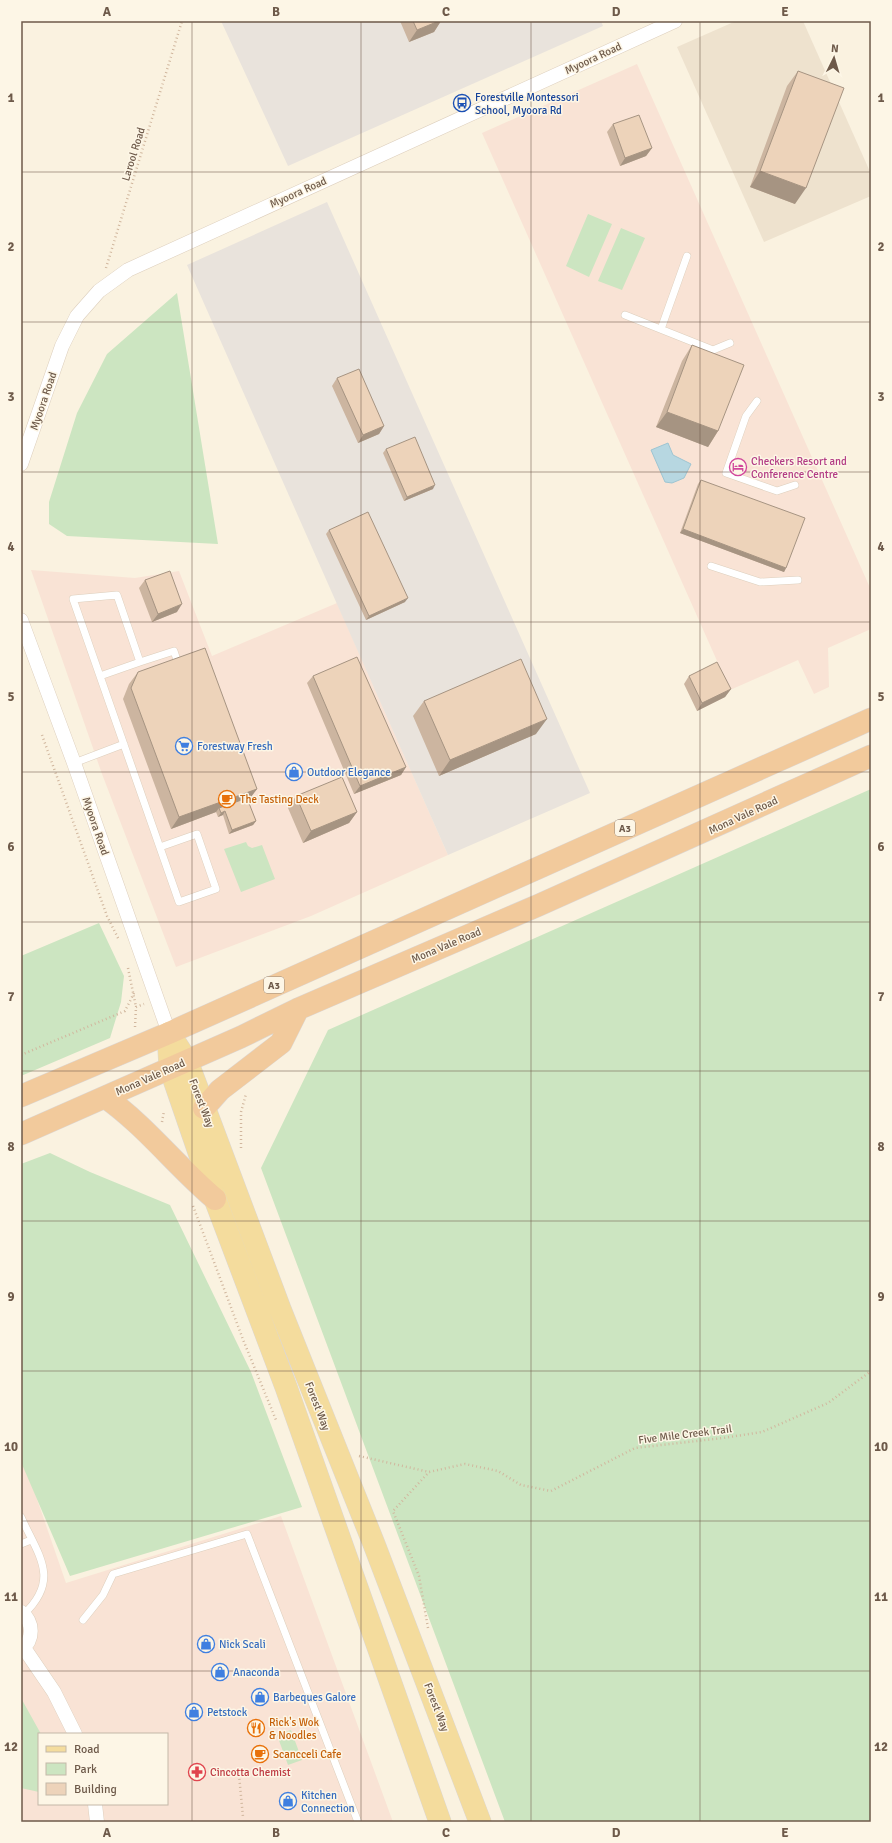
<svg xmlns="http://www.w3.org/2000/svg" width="892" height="1843" font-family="Signika,sans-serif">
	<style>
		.residential { fill: #eee2ce }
		.commercial { fill: #f9e3d5; fill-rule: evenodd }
		.industrial { fill: #e9e3dc }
		.green { fill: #cce5c1 }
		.water { fill: #b7d7e1; stroke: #9ec5d2 }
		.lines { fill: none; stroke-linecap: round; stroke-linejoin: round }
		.service-casing { stroke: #ddcfbd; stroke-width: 8 }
		.minor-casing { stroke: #ddcfbd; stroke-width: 15 }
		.primary-casing { stroke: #dcd7d4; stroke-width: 23 }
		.trunk-casing { stroke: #dcd7d4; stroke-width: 23 }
		.path { stroke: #d1b79e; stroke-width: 2.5; stroke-dasharray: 1 3; stroke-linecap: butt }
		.service { stroke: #fff; stroke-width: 7 }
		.minor { stroke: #fff; stroke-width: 14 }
		.primary { stroke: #f4dc9d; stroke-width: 22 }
		.trunk { stroke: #f2ca9c; stroke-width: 22 }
		.wall { fill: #ccb5a0 }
		.shaded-wall { fill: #a69482 }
		.building { fill: #edd3ba; stroke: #a69482 }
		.grid { fill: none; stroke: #6e5a4a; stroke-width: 1; stroke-opacity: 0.55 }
		.labels { text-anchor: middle; stroke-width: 3; stroke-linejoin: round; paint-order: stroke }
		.shield { fill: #fdf6e6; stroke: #998979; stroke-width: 1 }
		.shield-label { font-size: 10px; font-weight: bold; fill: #6e5a4a }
		.street-label { font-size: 11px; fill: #6e5a4a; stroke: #fdf6e6 }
		.transit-label { font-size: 11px; fill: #164399; stroke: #fdf6e6; text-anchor: start }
		.hotel-label { font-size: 11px; fill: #b23c85; stroke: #fdf6e6; text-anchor: start }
		.shop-label { font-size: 11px; fill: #366cbe; stroke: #fdf6e6; text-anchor: start }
		.food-label { font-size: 11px; fill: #c56008; stroke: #fdf6e6; text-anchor: start }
		.health-label { font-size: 11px; fill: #be3a42; stroke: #fdf6e6; text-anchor: start }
		.neatline { fill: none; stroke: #6e5a4a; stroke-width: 1.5 }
		.grid-label { font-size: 13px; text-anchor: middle; font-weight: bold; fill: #6e5a4a }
	</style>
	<rect width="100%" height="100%" fill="#faf2e0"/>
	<!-- residential -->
	<path class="residential" d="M 736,21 L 803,21 L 871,174 L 871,196 L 764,242 L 677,47 Z"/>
	<!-- commercial -->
	<path class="commercial" d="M 637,64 L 871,590 L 871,629 L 828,648 L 829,687 L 814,694 L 798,660 L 730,690 L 482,133 Z
		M 31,570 L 135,578 L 179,571 L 212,656 L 337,603 L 448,855 L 311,916 L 176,967 L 102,774 Z
		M 21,1453 L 66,1583 L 281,1516 L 393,1822 L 21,1822 ZM 39,1734 L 167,1734 L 167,1804 L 39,1804 Z"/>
	<!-- industrial -->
	<path class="industrial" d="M 221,21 L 601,21 L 603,26 L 288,166 Z
		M 327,202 L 590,793 L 448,855 L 187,265 Z"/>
	<!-- green -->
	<path class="green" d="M 588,214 L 612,224 L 589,277 L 566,266 Z
		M 621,228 L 645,238 L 622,290 L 598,281 Z
		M 177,293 L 218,544 L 67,536 L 49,524 L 49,502 L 77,413 L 107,354 Z
		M 871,789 L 871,1822 L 505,1822 L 261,1168 L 328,1030 Z
		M 246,842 L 248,846 L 252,848 L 262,845 L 275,879 L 241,892 L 224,849 Z
		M 99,923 L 124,976 L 121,1002 L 110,1038 L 21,1076 L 21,956 Z
		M 50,1153 L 90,1172 L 170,1205 L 251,1372 L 302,1507 L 70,1576 L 21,1462 L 21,1164 Z
		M 21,1698 L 41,1734 L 39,1734 L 39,1792 L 21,1788 Z
		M 291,1730 L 302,1760 L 288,1765 L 277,1735 Z"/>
	<!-- water -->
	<path class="water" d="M 668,443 L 673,455 L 691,464 L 684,478 L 672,483 L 665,482 L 651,450 Z"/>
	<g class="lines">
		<!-- service casing -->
		<g class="service-casing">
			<path id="service" d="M 625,315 L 713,350 L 730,343
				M 661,329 L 687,256
				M 757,401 L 746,416 L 726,473 L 777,491 L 795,485
				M 711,566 L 760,582 L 798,580
				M 140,662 L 174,651 L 179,666
				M 100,676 L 140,662 L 117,595 L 73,599 C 108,700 144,801 179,902 L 216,889 L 197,834 L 160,847
				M 74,763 L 124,744
				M 21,1517 C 38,1555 61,1579 24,1614
				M 21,1544 L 31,1540
				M 83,1620 L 103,1595 L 113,1574 L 247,1534 L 358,1822"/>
		</g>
		<!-- minor casing -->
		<g class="minor-casing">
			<path id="minor" d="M 21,464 L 62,346 L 77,316 L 99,291 L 128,270 L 675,21
				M 21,620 L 74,763 L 169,1033
				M 21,1612 C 34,1622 34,1640 21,1650
				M 24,1648 L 54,1692 L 75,1734
				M 95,1804 L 97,1822"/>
		</g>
		<!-- primary casing -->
		<g class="primary-casing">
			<path id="primary" d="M 169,1033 L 187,1061 L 280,1309 L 374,1544 L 480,1822
				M 169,1050 L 170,1068 L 215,1199 L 286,1387 L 440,1822"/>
		</g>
		<!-- trunk casing -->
		<g class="trunk-casing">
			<path id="trunk" d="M 21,1096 L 169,1033 L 871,719
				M 105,1097 C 146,1126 177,1167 215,1199
				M 204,1108 L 220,1090 L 281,1043 L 298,1009
				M 21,1134 L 241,1037 L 298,1009 L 539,905 L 871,756"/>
		</g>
		<!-- path -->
		<path class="path" d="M 106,268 L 182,21
			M 42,735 L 107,916 L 119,940
			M 128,968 L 136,1007
			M 135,1027 L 136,1007 L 144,1004
			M 21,1055 L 125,1011 L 134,993
			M 162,1122 L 164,1111
			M 241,1148 L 241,1112 L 246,1094
			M 193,1206 L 244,1342 L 276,1420
			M 359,1456 L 429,1472 L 465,1464 L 498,1471 L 521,1485 L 551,1491 L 635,1448 L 723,1438 L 762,1432 L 828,1403 L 871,1371
			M 428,1628 L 419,1576 L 393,1511 L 429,1472
			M 239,1775 L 243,1817"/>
		<!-- service -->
		<use href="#service" class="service"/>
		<!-- minor -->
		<use href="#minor" class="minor"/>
		<!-- primary -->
		<use href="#primary" class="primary"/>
		<!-- trunk -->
		<use href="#trunk" class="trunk"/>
	</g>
	<!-- wall -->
	<path class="wall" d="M 400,21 L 441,21 L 434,32 L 409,42 Z
		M 798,71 L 795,204 L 750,187 L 787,86 Z
		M 613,124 L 652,148 L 646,156 L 620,166 L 607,132 Z
		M 692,345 L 718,431 L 708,447 L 656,427 L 682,361 Z
		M 337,378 L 384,426 L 379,434 L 358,443 L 332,386 Z
		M 386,449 L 433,489 L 404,501 L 383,453 Z
		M 701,480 L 786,568 L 784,572 L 680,533 L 698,484 Z
		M 329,530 L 405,602 L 366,620 L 326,534 Z
		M 145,580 L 177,612 L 152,622 L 139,588 Z
		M 138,672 L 257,789 L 248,801 L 256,821 L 253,825 L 229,834 L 223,815 L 218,817 L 216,812 L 171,829 L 123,699 L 129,684 Z
		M 313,676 L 406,767 L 401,775 L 354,794 L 307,683 Z
		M 689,676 L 731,689 L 725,697 L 697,711 L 684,684 Z
		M 424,701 L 536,734 L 439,776 L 413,716 Z
		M 296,796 L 357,812 L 349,823 L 303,843 L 288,808 Z"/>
	<!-- shaded-wall -->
	<path class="shaded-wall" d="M 439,21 L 441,21 L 434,32 L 409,42 L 417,30 Z
		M 652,148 L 646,156 L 620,166 L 625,158 Z
		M 760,171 L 806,188 L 795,204 L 750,187 Z
		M 667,412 L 718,431 L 708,447 L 656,427 Z
		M 384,426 L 379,434 L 358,443 L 363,435 Z
		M 435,485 L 433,489 L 404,501 L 407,497 Z
		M 683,529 L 786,568 L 784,572 L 680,533 Z
		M 408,598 L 405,602 L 366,620 L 369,616 Z
		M 182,604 L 177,612 L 152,622 L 158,614 Z
		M 731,689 L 725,697 L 697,711 L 702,703 Z
		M 547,719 L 536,734 L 439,776 L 450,760 Z
		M 406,767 L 401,775 L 354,794 L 360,786 Z
		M 257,789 L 248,801 L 219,808 L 216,812 L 171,829 L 179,817 Z
		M 225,811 L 223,815 L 218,817 L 221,813 Z
		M 357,812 L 349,823 L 303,843 L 311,831 Z
		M 256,821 L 253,825 L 229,834 L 232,830 Z"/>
	<!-- building -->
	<path class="building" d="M 413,21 L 439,21 L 417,30 Z
		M 798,71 L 844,88 L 806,188 L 760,171 Z
		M 639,115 L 652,148 L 625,158 L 613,124 Z
		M 692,345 L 744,365 L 718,431 L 667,412 Z
		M 359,369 L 384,426 L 363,435 L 337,378 Z
		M 415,437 L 435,485 L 407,497 L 386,449 Z
		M 701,480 L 805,518 L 786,568 L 683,529 Z
		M 368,512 L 408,598 L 369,616 L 329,530 Z
		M 170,571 L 182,604 L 158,614 L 145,580 Z
		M 205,648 L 257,789 L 179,817 L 131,688 L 138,672 Z
		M 357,657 L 406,767 L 360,786 L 313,676 Z
		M 521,659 L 547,719 L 450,760 L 424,701 Z
		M 717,662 L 731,689 L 702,703 L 689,676 Z
		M 342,777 L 357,812 L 311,831 L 296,796 Z
		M 247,798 L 256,821 L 232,830 L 225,811 L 221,813 L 219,808 Z"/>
	<!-- grid -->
	<path class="grid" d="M 192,21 L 192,1822M 361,21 L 361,1822M 531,21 L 531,1822M 700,21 L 700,1822M 21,172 L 871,172M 21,322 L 871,322M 21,472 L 871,472M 21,622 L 871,622M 21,772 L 871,772M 21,922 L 871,922M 21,1071 L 871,1071M 21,1221 L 871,1221M 21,1371 L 871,1371M 21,1521 L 871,1521M 21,1671 L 871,1671"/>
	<!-- icons -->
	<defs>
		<g id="bus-ring" transform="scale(0.9)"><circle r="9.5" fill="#fdf6e6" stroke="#1a4fb4" stroke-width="1.5"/><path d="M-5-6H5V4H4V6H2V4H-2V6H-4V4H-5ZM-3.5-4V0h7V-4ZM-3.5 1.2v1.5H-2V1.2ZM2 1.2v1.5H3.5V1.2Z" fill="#1a4fb4"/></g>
		<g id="hotel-ring" transform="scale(0.9)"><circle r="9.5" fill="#fdf6e6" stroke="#d1479c" stroke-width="1.5"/><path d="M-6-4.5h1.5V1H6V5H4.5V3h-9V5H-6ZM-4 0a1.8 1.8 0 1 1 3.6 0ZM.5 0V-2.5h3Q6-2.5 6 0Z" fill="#d1479c"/></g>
		<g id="supermarket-ring" transform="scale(0.9)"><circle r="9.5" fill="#fdf6e6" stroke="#3f7fe0" stroke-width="1.5"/><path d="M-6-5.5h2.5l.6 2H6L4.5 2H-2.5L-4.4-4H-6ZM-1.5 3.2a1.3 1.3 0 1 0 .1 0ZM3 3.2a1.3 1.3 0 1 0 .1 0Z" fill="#3f7fe0"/></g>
		<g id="shop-ring" transform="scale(0.9)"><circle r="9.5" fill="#fdf6e6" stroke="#3f7fe0" stroke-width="1.5"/><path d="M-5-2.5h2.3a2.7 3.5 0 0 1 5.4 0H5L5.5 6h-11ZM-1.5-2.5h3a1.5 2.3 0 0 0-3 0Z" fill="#3f7fe0"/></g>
		<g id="cafe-ring" transform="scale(0.9)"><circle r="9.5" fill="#fdf6e6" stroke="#e8710a" stroke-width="1.5"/><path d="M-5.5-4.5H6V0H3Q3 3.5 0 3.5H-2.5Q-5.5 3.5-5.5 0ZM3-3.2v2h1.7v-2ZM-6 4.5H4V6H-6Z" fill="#e8710a"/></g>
		<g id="restaurant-ring" transform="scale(0.9)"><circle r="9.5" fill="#fdf6e6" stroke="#e8710a" stroke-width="1.5"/><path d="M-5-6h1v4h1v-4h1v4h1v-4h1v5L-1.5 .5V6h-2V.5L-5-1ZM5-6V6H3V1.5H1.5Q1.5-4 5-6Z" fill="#e8710a"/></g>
		<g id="pharmacy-ring" transform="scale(0.9)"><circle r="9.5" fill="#fdf6e6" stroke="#e0444e" stroke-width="1.5"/><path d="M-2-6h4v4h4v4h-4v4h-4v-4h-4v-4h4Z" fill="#e0444e"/></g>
	</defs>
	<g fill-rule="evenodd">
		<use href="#bus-ring" x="462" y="103"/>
		<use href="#hotel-ring" x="738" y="467"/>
		<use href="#supermarket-ring" x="184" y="746"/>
		<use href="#shop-ring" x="294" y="772"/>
		<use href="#cafe-ring" x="227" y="799"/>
		<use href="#shop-ring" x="206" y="1644"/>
		<use href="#shop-ring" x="220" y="1672"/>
		<use href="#shop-ring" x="260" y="1697"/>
		<use href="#shop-ring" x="194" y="1712"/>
		<use href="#restaurant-ring" x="256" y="1728"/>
		<use href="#cafe-ring" x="260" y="1754"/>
		<use href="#pharmacy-ring" x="197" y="1772"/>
		<use href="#shop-ring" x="288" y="1801"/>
	</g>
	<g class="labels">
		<!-- shield labels -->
		<g class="shield">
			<rect x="615" y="820" width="20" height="16" rx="3"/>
			<rect x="264" y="977" width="20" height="16" rx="3"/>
		</g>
		<g class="shield-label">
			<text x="625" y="832">A3</text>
			<text x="274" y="989">A3</text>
		</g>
		<!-- street labels -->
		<g class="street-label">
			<text transform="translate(593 58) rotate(-25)" y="4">Myoora Road</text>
			<text transform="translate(133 154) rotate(-73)" y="4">Larool Road</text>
			<text transform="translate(298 192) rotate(-24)" y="4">Myoora Road</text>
			<text transform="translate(43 401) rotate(-71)" y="4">Myoora Road</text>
			<text transform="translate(743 815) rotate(-25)" y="4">Mona Vale Road</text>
			<text transform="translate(96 826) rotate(71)" y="4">Myoora Road</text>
			<text transform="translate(446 945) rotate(-23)" y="4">Mona Vale Road</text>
			<text transform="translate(150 1077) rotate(-24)" y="4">Mona Vale Road</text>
			<text transform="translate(202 1103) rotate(69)" y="4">Forest Way</text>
			<text transform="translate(318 1406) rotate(69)" y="4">Forest Way</text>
			<text transform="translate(685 1434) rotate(-7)" y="4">Five Mile Creek Trail</text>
			<text transform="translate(437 1707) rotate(69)" y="4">Forest Way</text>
		</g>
		<!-- transit labels -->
		<g class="transit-label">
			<text x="475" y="101">Forestville Montessori<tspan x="475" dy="13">School, Myoora Rd</tspan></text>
		</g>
		<!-- hotel labels -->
		<g class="hotel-label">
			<text x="751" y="465">Checkers Resort and<tspan x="751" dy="13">Conference Centre</tspan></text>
		</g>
		<!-- shop labels -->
		<g class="shop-label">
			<text x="197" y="750">Forestway Fresh</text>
			<text x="307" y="776">Outdoor Elegance</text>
			<text x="219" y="1648">Nick Scali</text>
			<text x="233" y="1676">Anaconda</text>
			<text x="273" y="1701">Barbeques Galore</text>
			<text x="207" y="1716">Petstock</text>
			<text x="301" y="1799">Kitchen<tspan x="301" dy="13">Connection</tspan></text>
		</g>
		<!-- food labels -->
		<g class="food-label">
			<text x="240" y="803">The Tasting Deck</text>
			<text x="269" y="1726">Rick's Wok<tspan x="269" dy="13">&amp; Noodles</tspan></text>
			<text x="273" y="1758">Scancceli Cafe</text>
		</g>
		<!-- health labels -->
		<g class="health-label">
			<text x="210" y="1776">Cincotta Chemist</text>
		</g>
	</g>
	<!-- border -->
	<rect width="892" height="1843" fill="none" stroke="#fdf6e6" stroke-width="44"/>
	<!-- legend -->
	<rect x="38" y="1733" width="130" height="72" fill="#fdf6e6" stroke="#c4b8a8"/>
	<rect x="46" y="1746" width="20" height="6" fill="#f4dc9d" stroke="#c4b8a8"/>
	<text x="74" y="1753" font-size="12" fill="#6e5a4a">Road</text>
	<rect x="46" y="1763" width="20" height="12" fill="#cce5c1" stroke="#c4b8a8"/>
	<text x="74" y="1773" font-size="12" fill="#6e5a4a">Park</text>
	<rect x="46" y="1783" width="20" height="12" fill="#edd3ba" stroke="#c4b8a8"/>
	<text x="74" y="1793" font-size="12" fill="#6e5a4a">Building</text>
	<!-- north arrow -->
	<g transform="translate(834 58) rotate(5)" stroke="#fdf6e6" stroke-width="3" paint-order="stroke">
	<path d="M0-3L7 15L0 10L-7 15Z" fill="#6e5a4a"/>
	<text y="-6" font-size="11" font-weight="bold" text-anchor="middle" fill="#6e5a4a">N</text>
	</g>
	<rect x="22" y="22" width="848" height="1799" class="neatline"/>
	<g class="grid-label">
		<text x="107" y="16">A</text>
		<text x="276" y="16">B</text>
		<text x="446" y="16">C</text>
		<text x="616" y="16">D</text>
		<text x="785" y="16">E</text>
		<text x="11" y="102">1</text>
		<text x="881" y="102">1</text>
		<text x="11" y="251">2</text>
		<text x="881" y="251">2</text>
		<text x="11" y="401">3</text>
		<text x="881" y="401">3</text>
		<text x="11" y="551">4</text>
		<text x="881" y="551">4</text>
		<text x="11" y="701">5</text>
		<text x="881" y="701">5</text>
		<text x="11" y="851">6</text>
		<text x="881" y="851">6</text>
		<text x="11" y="1001">7</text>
		<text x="881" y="1001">7</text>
		<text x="11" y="1151">8</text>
		<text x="881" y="1151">8</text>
		<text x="11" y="1301">9</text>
		<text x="881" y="1301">9</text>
		<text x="11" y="1451">10</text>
		<text x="881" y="1451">10</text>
		<text x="11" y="1601">11</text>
		<text x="881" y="1601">11</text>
		<text x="11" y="1751">12</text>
		<text x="881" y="1751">12</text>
		<text x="107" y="1837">A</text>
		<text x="276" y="1837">B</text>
		<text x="446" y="1837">C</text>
		<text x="616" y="1837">D</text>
		<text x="785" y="1837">E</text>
	</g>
</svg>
